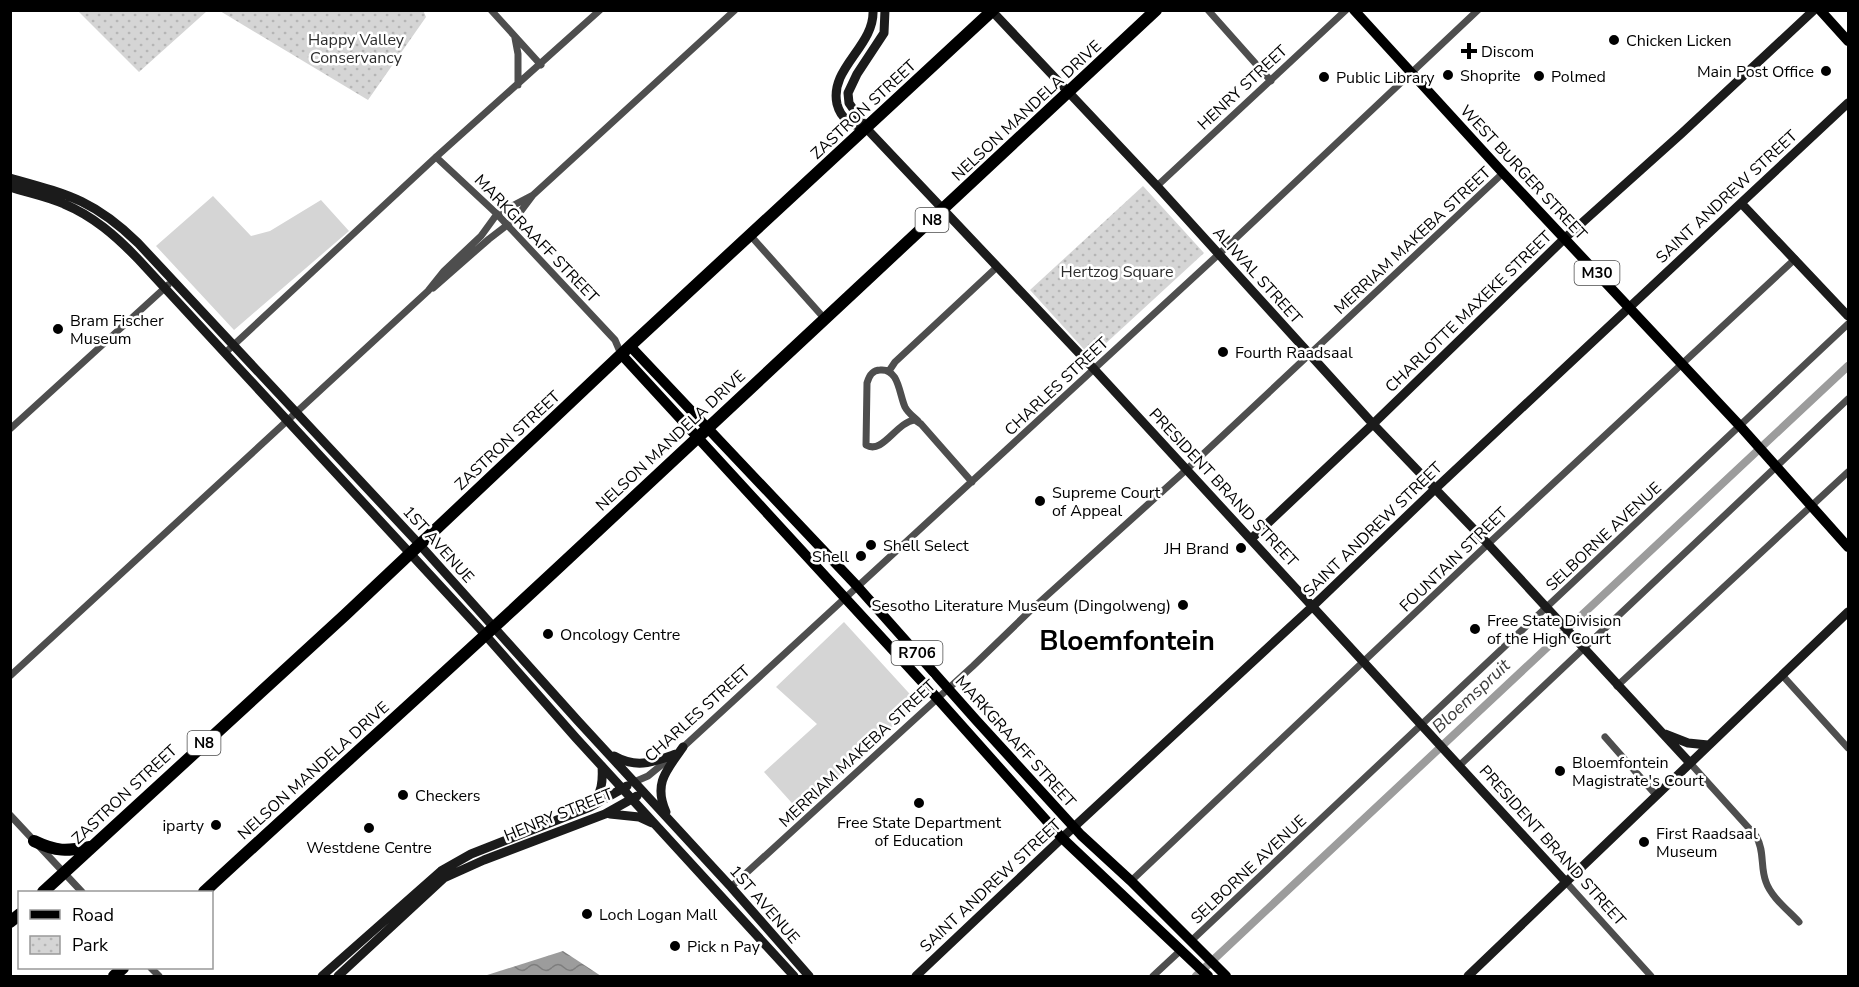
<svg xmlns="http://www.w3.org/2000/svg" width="1859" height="987" font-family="'Nunito Sans',sans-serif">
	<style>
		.grass { fill: #d5d5d5 }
		.park { fill: url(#park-dots) }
		.water { fill: url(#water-waves) }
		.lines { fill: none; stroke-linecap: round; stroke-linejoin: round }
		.canal { stroke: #9c9c9c; stroke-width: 8 }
		.street { stroke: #4e4e4e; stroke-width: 7 }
		.secondary { stroke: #1b1b1b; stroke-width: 9 }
		.primary { stroke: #000; stroke-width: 10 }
		.highway { stroke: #000; stroke-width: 12 }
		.poi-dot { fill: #000; stroke: #fff; stroke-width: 2 }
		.labels { text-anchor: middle; stroke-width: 5; stroke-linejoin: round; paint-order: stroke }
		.shield { fill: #fff; stroke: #4c4c4c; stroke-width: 1.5 }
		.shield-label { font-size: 15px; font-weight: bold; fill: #000 }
		.park-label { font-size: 16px; fill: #2c2c2c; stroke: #fff }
		.poi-label { font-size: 16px; fill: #000; stroke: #fff; text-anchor: start }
		.street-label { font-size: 16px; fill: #000; stroke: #fff }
		.water-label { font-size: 18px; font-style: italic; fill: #3d3d3d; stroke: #fff }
		.town-label { font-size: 28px; font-weight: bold; fill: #000; stroke: #fff }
	</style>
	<defs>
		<pattern id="park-dots" width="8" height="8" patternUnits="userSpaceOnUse" patternTransform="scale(1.5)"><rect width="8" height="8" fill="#d5d5d5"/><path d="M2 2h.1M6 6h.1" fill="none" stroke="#b5b5b5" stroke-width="1.8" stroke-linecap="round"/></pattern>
		<pattern id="water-waves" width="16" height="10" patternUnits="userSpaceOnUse" patternTransform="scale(1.5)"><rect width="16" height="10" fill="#9c9c9c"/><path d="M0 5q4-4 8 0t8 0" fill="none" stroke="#7d7d7d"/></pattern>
	</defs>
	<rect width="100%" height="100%" fill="#fff"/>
	<!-- grass -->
	<path class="grass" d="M 213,196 L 251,236 L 270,231 L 321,200 L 349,231 L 234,330 L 156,246 Z
		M 844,622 L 918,703 L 800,812 L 764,772 L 817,724 L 776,687 Z"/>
	<!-- park -->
	<path class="park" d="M 423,10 L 426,17 L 368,100 L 220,11 Z
		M 78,11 L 207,11 L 139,72 Z
		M 1143,186 L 1204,253 L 1091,357 L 1030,290 Z"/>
	<!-- water -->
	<path class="water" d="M 563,951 L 601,976 L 484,976 Z"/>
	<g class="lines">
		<!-- canal -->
		<path class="canal" d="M 1196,976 L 1848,366"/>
		<!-- street -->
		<path class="street" d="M 491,10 L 541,65
			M 1208,10 L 1271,81
			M 515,38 L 518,54 L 518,85
			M 436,157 L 497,214 L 615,340 L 621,354
			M 1157,186 L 1346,10
			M 750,235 L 824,318
			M 433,288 L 489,239 L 515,219 L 533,195 L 735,10
			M 225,353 L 436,157 L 600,10
			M 889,371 L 895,362 L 997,267
			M 918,421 C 914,417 908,413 905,407 C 899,394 899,368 880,370 C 872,370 869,376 867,383 L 866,445 C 883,455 896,422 915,420 L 921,424 L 972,482
			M 10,429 L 168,285
			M 1782,675 L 1848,748
			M 10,676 L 428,291 L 444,271 L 481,236 L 497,214 L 533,195
			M 1617,686 L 1848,472
			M 1605,737 L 1656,795
			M 681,749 L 1219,254 L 1478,10
			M 1690,763 L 1756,836 C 1765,851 1760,867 1766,882 C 1771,897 1789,911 1799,922
			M 1460,765 L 1848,399
			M 634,782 L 648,776 L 670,758
			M 10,815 L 82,892
			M 1131,881 L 1488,544 L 1795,259
			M 1565,881 L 1651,976
			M 731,887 L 973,666 L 1032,609 L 1186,470 L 1503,173
			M 1191,941 L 1848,324
			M 151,968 L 159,976
			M 1153,976 L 1181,950"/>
		<!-- secondary -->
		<path class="secondary" d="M 885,10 L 884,33 L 857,74 L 848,93 L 849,103 L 867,129 L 1094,369 L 1565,881
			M 991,10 L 1157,186 L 1373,424 L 1488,544 L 1690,763
			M 867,129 C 852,125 841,120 837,104 C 829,68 875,46 873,10
			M 10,178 C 67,194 94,200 138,243 L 420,545 L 578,721 L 731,887 L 809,976
			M 10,187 C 28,193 46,196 64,204 C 93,216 116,236 138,259 L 480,629 L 576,738 L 794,976
			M 1741,203 L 1848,316
			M 1251,539 L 1373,424 L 1565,238 L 1681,134 L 1814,10
			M 1665,734 L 1688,743 L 1708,745
			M 614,756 C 637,769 653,762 676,754
			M 591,805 C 602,793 603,782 602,766
			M 666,812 C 653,783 667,770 683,747
			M 610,814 L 639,817 L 652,823
			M 322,976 L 441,871 L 471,854 L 590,807 L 627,786
			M 338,976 L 444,878 L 484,860 L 605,814 L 637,796
			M 916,976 L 1062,838 L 1313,606 L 1435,489 L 1848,103
			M 1468,976 L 1848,612"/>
		<!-- primary -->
		<path class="primary" d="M 1354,10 L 1503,173 L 1740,426 L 1848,547
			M 1820,10 L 1848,41
			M 630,346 L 857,586 L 976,720 L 1081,835 L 1131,881 L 1226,976
			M 621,354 L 937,698 L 1062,838 L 1208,976"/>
		<!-- highway -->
		<path class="highway" d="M 34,841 C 57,852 66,851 90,847
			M 43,892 L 345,615 L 630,346 L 993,10
			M 204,892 C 322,783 442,676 560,566 C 759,381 957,195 1156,10
			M 10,922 L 20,914
			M 114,976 L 123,968"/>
	</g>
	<!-- markers -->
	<g class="poi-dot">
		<circle cx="1614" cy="40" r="6"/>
		<path d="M1466 42h6v6h6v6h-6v6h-6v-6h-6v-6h6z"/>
		<circle cx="1826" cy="71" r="6"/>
		<circle cx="1448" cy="75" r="6"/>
		<circle cx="1539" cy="76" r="6"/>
		<circle cx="1324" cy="77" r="6"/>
		<circle cx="58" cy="329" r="6"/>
		<circle cx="1223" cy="352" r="6"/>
		<circle cx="1040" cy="501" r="6"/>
		<circle cx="871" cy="545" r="6"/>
		<circle cx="1241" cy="548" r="6"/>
		<circle cx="861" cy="556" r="6"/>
		<circle cx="1183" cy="605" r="6"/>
		<circle cx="1475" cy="629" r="6"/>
		<circle cx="548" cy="634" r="6"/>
		<circle cx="1560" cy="771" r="6"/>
		<circle cx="403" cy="795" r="6"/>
		<circle cx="919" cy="803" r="6"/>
		<circle cx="216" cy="825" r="6"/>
		<circle cx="369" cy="828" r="6"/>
		<circle cx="1644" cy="842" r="6"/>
		<circle cx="587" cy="914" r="6"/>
		<circle cx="675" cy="946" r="6"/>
	</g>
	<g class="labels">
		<!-- shield labels -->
		<g class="shield">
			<rect x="915.5" y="208" width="33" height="24" rx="4.5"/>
			<rect x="1574.5" y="261" width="45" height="24" rx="4.5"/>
			<rect x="891.5" y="641" width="51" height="24" rx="4.5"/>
			<rect x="187.5" y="731" width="33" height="24" rx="4.5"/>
		</g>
		<g class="shield-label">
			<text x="932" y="225">N8</text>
			<text x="1597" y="278">M30</text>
			<text x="917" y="658">R706</text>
			<text x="204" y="748">N8</text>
		</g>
		<!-- park labels -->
		<g class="park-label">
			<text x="356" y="45">Happy Valley<tspan x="356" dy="18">Conservancy</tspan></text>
			<text x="1117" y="277">Hertzog Square</text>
		</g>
		<!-- poi labels -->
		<g class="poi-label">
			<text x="1626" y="46">Chicken Licken</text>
			<text x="1481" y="57">Discom</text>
			<text x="1814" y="77" text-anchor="end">Main Post Office</text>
			<text x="1460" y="81">Shoprite</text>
			<text x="1551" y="82">Polmed</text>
			<text x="1336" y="83">Public Library</text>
			<text x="70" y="326">Bram Fischer<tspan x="70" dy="18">Museum</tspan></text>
			<text x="1235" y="358">Fourth Raadsaal</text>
			<text x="1052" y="498">Supreme Court<tspan x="1052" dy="18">of Appeal</tspan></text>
			<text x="883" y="551">Shell Select</text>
			<text x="1229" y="554" text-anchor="end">JH Brand</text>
			<text x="849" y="562" text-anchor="end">Shell</text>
			<text x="1171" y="611" text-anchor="end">Sesotho Literature Museum (Dingolweng)</text>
			<text x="1487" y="626">Free State Division<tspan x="1487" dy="18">of the High Court</tspan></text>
			<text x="560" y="640">Oncology Centre</text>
			<text x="1572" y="768">Bloemfontein<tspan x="1572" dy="18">Magistrate's Court</tspan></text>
			<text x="415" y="801">Checkers</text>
			<text x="919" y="828" text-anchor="middle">Free State Department<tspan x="919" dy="18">of Education</tspan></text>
			<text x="204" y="831" text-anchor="end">iparty</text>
			<text x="1656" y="839">First Raadsaal<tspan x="1656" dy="18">Museum</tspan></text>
			<text x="369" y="853" text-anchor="middle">Westdene Centre</text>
			<text x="599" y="920">Loch Logan Mall</text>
			<text x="687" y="952">Pick n Pay</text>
		</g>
		<!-- street labels -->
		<g class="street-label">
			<text transform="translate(1242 87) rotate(-43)" y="6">HENRY STREET</text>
			<text transform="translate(863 109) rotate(-43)" y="6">ZASTRON STREET</text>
			<text transform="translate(1026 110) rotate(-43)" y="6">NELSON MANDELA DRIVE</text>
			<text transform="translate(1524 172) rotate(47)" y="6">WEST BURGER STREET</text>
			<text transform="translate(1726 196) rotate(-43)" y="6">SAINT ANDREW STREET</text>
			<text transform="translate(537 238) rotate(46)" y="6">MARKGRAAFF STREET</text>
			<text transform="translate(1412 240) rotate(-43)" y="6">MERRIAM MAKEBA STREET</text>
			<text transform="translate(1258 275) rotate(48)" y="6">ALIWAL STREET</text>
			<text transform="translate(1468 311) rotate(-44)" y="6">CHARLOTTE MAXEKE STREET</text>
			<text transform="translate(1056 386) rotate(-43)" y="6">CHARLES STREET</text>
			<text transform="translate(507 440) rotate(-43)" y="6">ZASTRON STREET</text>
			<text transform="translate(670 440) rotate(-43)" y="6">NELSON MANDELA DRIVE</text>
			<text transform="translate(1224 487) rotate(47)" y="6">PRESIDENT BRAND STREET</text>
			<text transform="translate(1372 529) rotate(-44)" y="6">SAINT ANDREW STREET</text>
			<text transform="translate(1603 536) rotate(-43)" y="6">SELBORNE AVENUE</text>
			<text transform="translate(439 544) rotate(48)" y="6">1ST AVENUE</text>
			<text transform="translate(1453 559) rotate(-44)" y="6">FOUNTAIN STREET</text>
			<text transform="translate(697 713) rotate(-42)" y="6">CHARLES STREET</text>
			<text transform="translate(1016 741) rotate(48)" y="6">MARKGRAAFF STREET</text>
			<text transform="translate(857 753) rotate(-43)" y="6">MERRIAM MAKEBA STREET</text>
			<text transform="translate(313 770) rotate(-42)" y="6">NELSON MANDELA DRIVE</text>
			<text transform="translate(124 794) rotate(-43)" y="6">ZASTRON STREET</text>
			<text transform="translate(558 814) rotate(-22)" y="6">HENRY STREET</text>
			<text transform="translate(1553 845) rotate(48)" y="6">PRESIDENT BRAND STREET</text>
			<text transform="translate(1248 869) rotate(-43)" y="6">SELBORNE AVENUE</text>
			<text transform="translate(990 885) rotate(-43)" y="6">SAINT ANDREW STREET</text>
			<text transform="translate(765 904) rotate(49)" y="6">1ST AVENUE</text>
		</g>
		<!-- water labels -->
		<g class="water-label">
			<text transform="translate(1471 696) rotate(-43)" y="6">Bloemspruit</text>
		</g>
		<!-- town labels -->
		<g class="town-label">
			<text x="1127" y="650">Bloemfontein</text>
		</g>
	</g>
	<!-- border -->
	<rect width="1859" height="987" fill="none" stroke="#000000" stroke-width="24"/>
	<!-- legend -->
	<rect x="18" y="891" width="195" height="78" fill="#ffffff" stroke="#999999" stroke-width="1.5"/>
	<rect x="30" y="910" width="30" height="9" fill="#000000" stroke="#999999" stroke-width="1.5"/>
	<text x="72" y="921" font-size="18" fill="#000000">Road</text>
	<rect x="30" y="936" width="30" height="18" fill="url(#park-dots)" stroke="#999999" stroke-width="1.5"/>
	<text x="72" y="951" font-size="18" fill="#000000">Park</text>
</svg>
